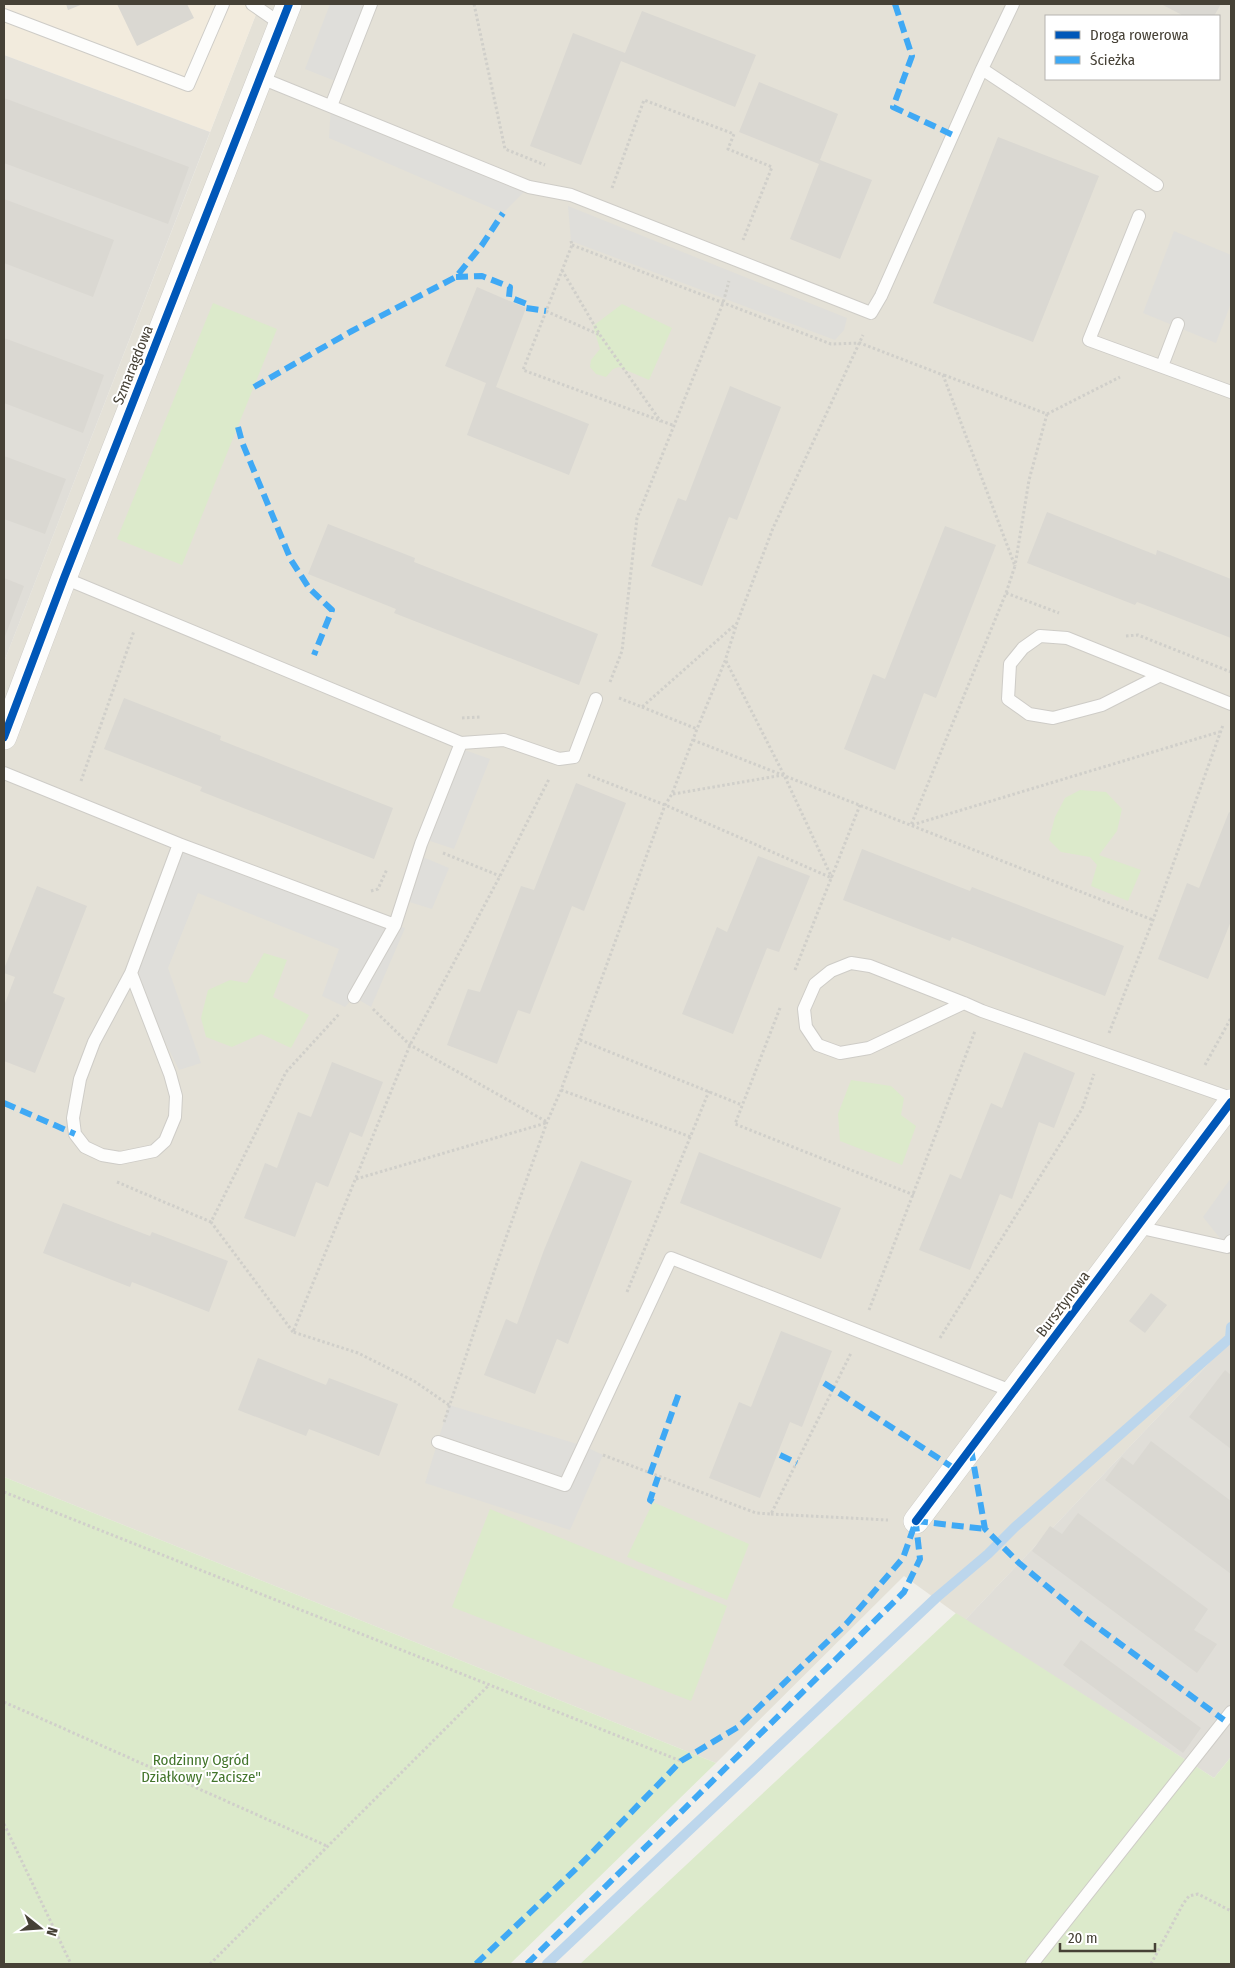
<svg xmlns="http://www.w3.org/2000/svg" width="1235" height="1968" font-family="'Fira Sans Condensed',sans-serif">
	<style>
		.residential { fill: #e4e1d7; fill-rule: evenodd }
		.commercial { fill: #f2ebdd }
		.industrial { fill: #e0ded8 }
		.green { fill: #dceacb }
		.parking { fill: #dfdeda }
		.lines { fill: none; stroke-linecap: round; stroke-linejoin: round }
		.stream { stroke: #bcd6ec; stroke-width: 10 }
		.building { fill: #dad8d2 }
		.lane-casing { stroke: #ceccc7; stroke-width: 14 }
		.street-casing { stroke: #ceccc7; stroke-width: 26 }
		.path { stroke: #d0cfca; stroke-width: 3; stroke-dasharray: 2.5 2.5; stroke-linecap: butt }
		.lane { stroke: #fdfdfc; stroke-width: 12 }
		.street { stroke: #fdfdfc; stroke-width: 25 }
		.quiet { stroke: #3fa9f5; stroke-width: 6; stroke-dasharray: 12 6; stroke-linecap: butt }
		.cycleway-casing { stroke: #fff; stroke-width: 11 }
		.cycleway { stroke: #0057b8; stroke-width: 8 }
		.labels { text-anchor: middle; stroke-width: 4; stroke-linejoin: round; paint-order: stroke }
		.street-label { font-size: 15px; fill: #464136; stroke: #fff }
		.park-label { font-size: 15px; fill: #43752c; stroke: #fff }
	</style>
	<rect width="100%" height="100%" fill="#f0efea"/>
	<!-- residential -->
	<path class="residential" d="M 260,4 L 1231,4 L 1231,1340 L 965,1620 L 904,1576 L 716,1763 L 4,1477 L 4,662 ZM 1046,16 L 1219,16 L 1219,79 L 1046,79 Z"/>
	<!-- commercial -->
	<path class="commercial" d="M 4,4 L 260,4 L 210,132 L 4,55 Z"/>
	<!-- industrial -->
	<path class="industrial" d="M 4,55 L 210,132 L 4,662 Z
		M 1231,1340 L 1231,1757 L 1214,1778 L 965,1620 Z"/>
	<!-- green -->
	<path class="green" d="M 213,303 L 277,329 L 182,565 L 117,539 Z
		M 622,304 L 672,328 L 649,380 L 619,367 L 613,369 L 606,377 L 596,374 L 590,367 L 591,360 L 600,349 L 593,326 Z
		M 1080,790 L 1106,792 L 1122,809 L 1117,831 L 1099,855 L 1141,870 L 1128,901 L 1091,886 L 1097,865 L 1090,857 L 1061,852 L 1049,840 L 1055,817 L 1065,798 Z
		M 264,953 L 287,960 L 273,997 L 309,1015 L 291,1048 L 261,1034 L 232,1047 L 206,1037 L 201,1018 L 208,990 L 230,980 L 247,983 Z
		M 851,1080 L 891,1086 L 904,1098 L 901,1115 L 916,1126 L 902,1165 L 840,1141 L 838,1114 Z
		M 4,1477 L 716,1763 L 510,1964 L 4,1964 Z
		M 653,1502 L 749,1544 L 727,1600 L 627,1557 Z
		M 490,1509 L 727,1606 L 691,1701 L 452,1607 Z
		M 956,1613 L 1214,1778 L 1231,1757 L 1231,1964 L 580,1964 Z"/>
	<!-- parking -->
	<path class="parking" d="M 330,4 L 371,4 L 340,83 L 305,69 Z
		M 331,106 L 529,187 L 503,213 L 329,138 Z
		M 568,206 L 847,318 L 844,330 L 835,340 L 571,241 Z
		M 1174,231 L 1231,255 L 1231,303 L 1216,343 L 1143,313 Z
		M 459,748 L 490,759 L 454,849 L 424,839 Z
		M 179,844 L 405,928 L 371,1007 L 354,997 L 345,1007 L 322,996 L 339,949 L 198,893 L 168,968 L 201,1063 L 179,1070 L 131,973 Z
		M 418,855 L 449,868 L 432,909 L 403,900 Z
		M 1231,1178 L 1231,1248 L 1227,1247 L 1203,1217 Z
		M 449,1405 L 584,1446 L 603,1455 L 570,1530 L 425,1483 Z"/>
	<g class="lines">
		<!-- stream -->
		<path class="stream" d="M 547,1964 L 936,1598 L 988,1554 L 1015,1527 L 1230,1338 L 1231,1327"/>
	</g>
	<!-- building -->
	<path class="building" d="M 66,4 L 83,4 L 68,10 Z
		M 117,4 L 187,4 L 194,18 L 137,46 Z
		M 1161,4 L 1221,4 L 1214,16 L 1184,16 Z
		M 642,11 L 756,55 L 735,107 L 621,61 L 581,165 L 530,146 L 573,33 L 625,53 Z
		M 759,82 L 838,114 L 820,160 L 872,180 L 840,259 L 790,239 L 819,164 L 739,132 Z
		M 4,98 L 189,167 L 168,224 L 4,163 Z
		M 998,137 L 1099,176 L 1033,342 L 933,303 Z
		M 4,199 L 114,240 L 93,297 L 4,263 Z
		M 477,287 L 526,308 L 496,387 L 589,424 L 569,475 L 467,435 L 486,383 L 445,366 Z
		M 4,338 L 104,375 L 83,433 L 4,403 Z
		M 730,386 L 781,407 L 737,520 L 729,517 L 702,586 L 651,566 L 678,498 L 686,501 Z
		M 4,456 L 66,479 L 45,534 L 4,519 Z
		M 1047,512 L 1156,555 L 1157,550 L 1231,579 L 1231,638 L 1137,602 L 1135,605 L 1027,563 Z
		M 328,524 L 415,558 L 414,562 L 598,634 L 579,685 L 394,613 L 396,609 L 308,574 Z
		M 945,526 L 996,545 L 936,698 L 924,693 L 895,770 L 844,749 L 873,674 L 885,679 Z
		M 4,578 L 24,586 L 4,639 Z
		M 124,698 L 221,736 L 220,740 L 393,808 L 374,859 L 200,791 L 202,787 L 104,749 Z
		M 576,783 L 626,803 L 584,911 L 572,906 L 530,1014 L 518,1010 L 497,1064 L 447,1045 L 468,989 L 480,992 L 521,886 L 534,890 Z
		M 1229,812 L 1231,813 L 1231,921 L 1208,979 L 1158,959 L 1187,883 L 1199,888 Z
		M 862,849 L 970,891 L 972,887 L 1124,946 L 1105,996 L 952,937 L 950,941 L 843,900 Z
		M 758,856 L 810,876 L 779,952 L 767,948 L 733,1034 L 682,1014 L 717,927 L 727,932 Z
		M 37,886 L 87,906 L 53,993 L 65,998 L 35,1073 L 4,1061 L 4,1006 L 15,977 L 4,973 L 4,969 Z
		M 1024,1052 L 1075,1073 L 1054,1128 L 1039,1122 L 1012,1199 L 1000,1194 L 970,1270 L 919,1250 L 950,1174 L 961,1179 L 991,1103 L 1002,1108 Z
		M 332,1062 L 383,1082 L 362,1137 L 350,1132 L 328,1187 L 316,1182 L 295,1237 L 244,1218 L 265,1163 L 277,1168 L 298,1112 L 311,1117 Z
		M 699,1152 L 841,1208 L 821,1259 L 680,1203 Z
		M 581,1161 L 632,1181 L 568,1344 L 557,1339 L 535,1394 L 484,1375 L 506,1319 L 517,1324 L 544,1250 Z
		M 63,1203 L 150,1236 L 152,1232 L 228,1261 L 209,1312 L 132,1282 L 130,1287 L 43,1253 Z
		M 1151,1293 L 1167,1305 L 1145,1333 L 1129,1321 Z
		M 781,1331 L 832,1351 L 802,1427 L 790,1422 L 760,1498 L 709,1478 L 739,1402 L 751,1407 Z
		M 258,1358 L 326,1385 L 329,1378 L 398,1404 L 379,1456 L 309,1429 L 306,1436 L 238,1410 Z
		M 1225,1370 L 1231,1375 L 1231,1449 L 1189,1417 Z
		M 1151,1441 L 1231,1501 L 1231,1574 L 1105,1480 L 1122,1457 L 1133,1465 Z
		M 1078,1513 L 1208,1609 L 1194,1630 L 1217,1644 L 1197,1673 L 1032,1551 L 1050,1526 L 1062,1534 Z
		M 1081,1640 L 1201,1728 L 1183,1753 L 1063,1665 Z"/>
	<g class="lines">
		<!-- lane casing -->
		<g class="lane-casing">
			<path id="lane" d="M 252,4 L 281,24
				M 4,15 L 188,85 L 223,4
				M 982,69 L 1157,185
				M 261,78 L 529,187 L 571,195 L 871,313 L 881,296 L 982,69 L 1013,4
				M 331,106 L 371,4
				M 1139,216 L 1089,340 L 1231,392
				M 1162,366 L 1178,324
				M 64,578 L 461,743 L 421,844 L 395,925 L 179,844
				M 1159,676 L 1102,705 L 1053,718 L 1029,714 L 1008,699 L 1010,664 L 1023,648 L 1040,636 L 1067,638 L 1231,704
				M 461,743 L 504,740 L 559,759 L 574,757 L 596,699
				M 4,773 L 179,844 L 131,973 L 94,1042 L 80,1079 L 73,1118 L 75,1134 L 85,1147 L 102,1155 L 120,1158 L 154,1151 L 165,1141 L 175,1117 L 176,1096 L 170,1074 L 131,973
				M 354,997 L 395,925
				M 964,1003 L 869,1048 L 840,1053 L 818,1045 L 806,1027 L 804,1009 L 815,984 L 831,971 L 851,963 L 870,966 L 964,1003 L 982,1011 L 1231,1098
				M 1137,1227 L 1227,1247 L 1231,1241
				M 438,1442 L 565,1485 L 671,1258 L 1014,1392
				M 1032,1964 L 1231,1712"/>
		</g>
		<!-- street casing -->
		<g class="street-casing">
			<path id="street" d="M 4,737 L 64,578 L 289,4
				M 916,1521 L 1231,1102"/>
		</g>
		<!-- path -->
		<path class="path" d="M 474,4 L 505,149 L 545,165
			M 612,188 L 644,100 L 734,134 L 728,149 L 772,167 L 743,240
			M 571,241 L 572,245 L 523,370 L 675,426
			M 572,245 L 831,344 L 860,343 L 943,375 L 1015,566 L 1006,593 L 911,825
			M 562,270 L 600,335 L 661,422
			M 546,311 L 600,335
			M 944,375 L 1047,414 L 1029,480 L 1015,566
			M 1047,414 L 1120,377
			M 1006,593 L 1059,613
			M 1126,636 L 1138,635 L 1231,672
			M 726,661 L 784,775 L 832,878
			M 610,682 L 622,651 L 637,518 L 723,303 L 729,281
			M 619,698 L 642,707 L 737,623
			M 642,707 L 697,729
			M 462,718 L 481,717
			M 693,740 L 1153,920
			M 588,775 L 665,805 L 832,878
			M 81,781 L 134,631
			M 673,794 L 783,775
			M 912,825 L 1219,732
			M 443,853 L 500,876
			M 371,891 L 378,889 L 387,869
			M 795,970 L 860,805
			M 780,1008 L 735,1124 L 914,1195
			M 373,1009 L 410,1045 L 547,1122
			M 1109,1033 L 1153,920 L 1223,725
			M 580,1040 L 742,1105
			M 1205,1065 L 1231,1018
			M 561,1090 L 691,1137
			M 356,1179 L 546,1123
			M 117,1182 L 211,1222
			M 627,1292 L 709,1091
			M 869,1310 L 975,1031
			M 293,1332 L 211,1222 L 286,1072 L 340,1013
			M 940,1338 L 1082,1109 L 1094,1074
			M 449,1405 L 414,1381 L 358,1353 L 293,1332 L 410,1045 L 500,876 L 549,779
			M 444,1422 L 497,1263 L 547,1122 L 561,1090 L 665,805 L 672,794 L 697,729 L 725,661 L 737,623 L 773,528 L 863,335
			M 603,1455 L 756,1513 L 771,1514 L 851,1353
			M 4,1492 L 681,1761
			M 771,1514 L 888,1520
			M 4,1702 L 327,1846
			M 4,1824 L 71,1964
			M 210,1964 L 488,1686
			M 1151,1964 L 1183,1904 L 1189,1896 L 1198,1894 L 1231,1911"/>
		<!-- lane -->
		<use href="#lane" class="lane"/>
		<!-- street -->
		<use href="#street" class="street"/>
		<!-- quiet -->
		<path class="quiet" d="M 895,4 L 912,56 L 893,107 L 953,135
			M 456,277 L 482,276 L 510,287 L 509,297 L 527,304 L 526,308 L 546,311
			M 254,387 L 350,332 L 456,277 L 482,245 L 503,213
			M 238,427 L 242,442 L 291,560 L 309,588 L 332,610 L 314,655
			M 4,1103 L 75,1134
			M 824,1383 L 955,1469
			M 971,1449 L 985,1529 L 1019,1563 L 1085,1618 L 1224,1720
			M 780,1455 L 797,1463
			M 650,1474 L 679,1393
			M 653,1502 L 650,1500 L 658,1477
			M 916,1521 L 985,1529
			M 476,1964 L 580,1865 L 681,1761 L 738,1727 L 847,1623 L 903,1558 L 916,1521
			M 527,1964 L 904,1592 L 920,1559 L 916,1524"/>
		<!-- cycleway casing -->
		<g class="cycleway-casing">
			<path id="cycleway" d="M 4,737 L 64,578 L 289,4
				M 916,1521 L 1231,1102"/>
		</g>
		<!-- cycleway -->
		<use href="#cycleway" class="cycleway"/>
	</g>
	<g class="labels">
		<!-- street labels -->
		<g class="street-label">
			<text transform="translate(133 365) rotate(-68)" y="5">Szmaragdowa</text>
			<text transform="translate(1063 1304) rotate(-53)" y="5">Bursztynowa</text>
		</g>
		<!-- park labels -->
		<g class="park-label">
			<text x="201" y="1765">Rodzinny Ogród<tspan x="201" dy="17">Działkowy "Zacisze"</tspan></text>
		</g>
	</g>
	<!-- border -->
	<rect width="1235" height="1968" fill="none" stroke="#464136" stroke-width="10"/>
	<!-- legend -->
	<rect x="1045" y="15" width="175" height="65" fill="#ffffff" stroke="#b5b3af"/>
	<rect x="1055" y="31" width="25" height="8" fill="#0057b8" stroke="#b5b3af"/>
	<text x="1090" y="40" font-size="15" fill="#464136">Droga rowerowa</text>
	<rect x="1055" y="56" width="25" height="8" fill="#3fa9f5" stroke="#b5b3af"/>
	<text x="1090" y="65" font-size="15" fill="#464136">Ścieżka</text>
	<!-- north arrow -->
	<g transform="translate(40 1928) rotate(107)" stroke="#ffffff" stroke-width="4" paint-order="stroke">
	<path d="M0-4L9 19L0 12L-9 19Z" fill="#464136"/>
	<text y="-8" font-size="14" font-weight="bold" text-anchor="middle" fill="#464136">N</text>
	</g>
	<!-- scale -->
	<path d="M1060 1943v8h95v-8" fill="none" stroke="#464136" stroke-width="2.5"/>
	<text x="1068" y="1943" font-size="15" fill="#464136" stroke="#ffffff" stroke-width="4" paint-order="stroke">20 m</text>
</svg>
